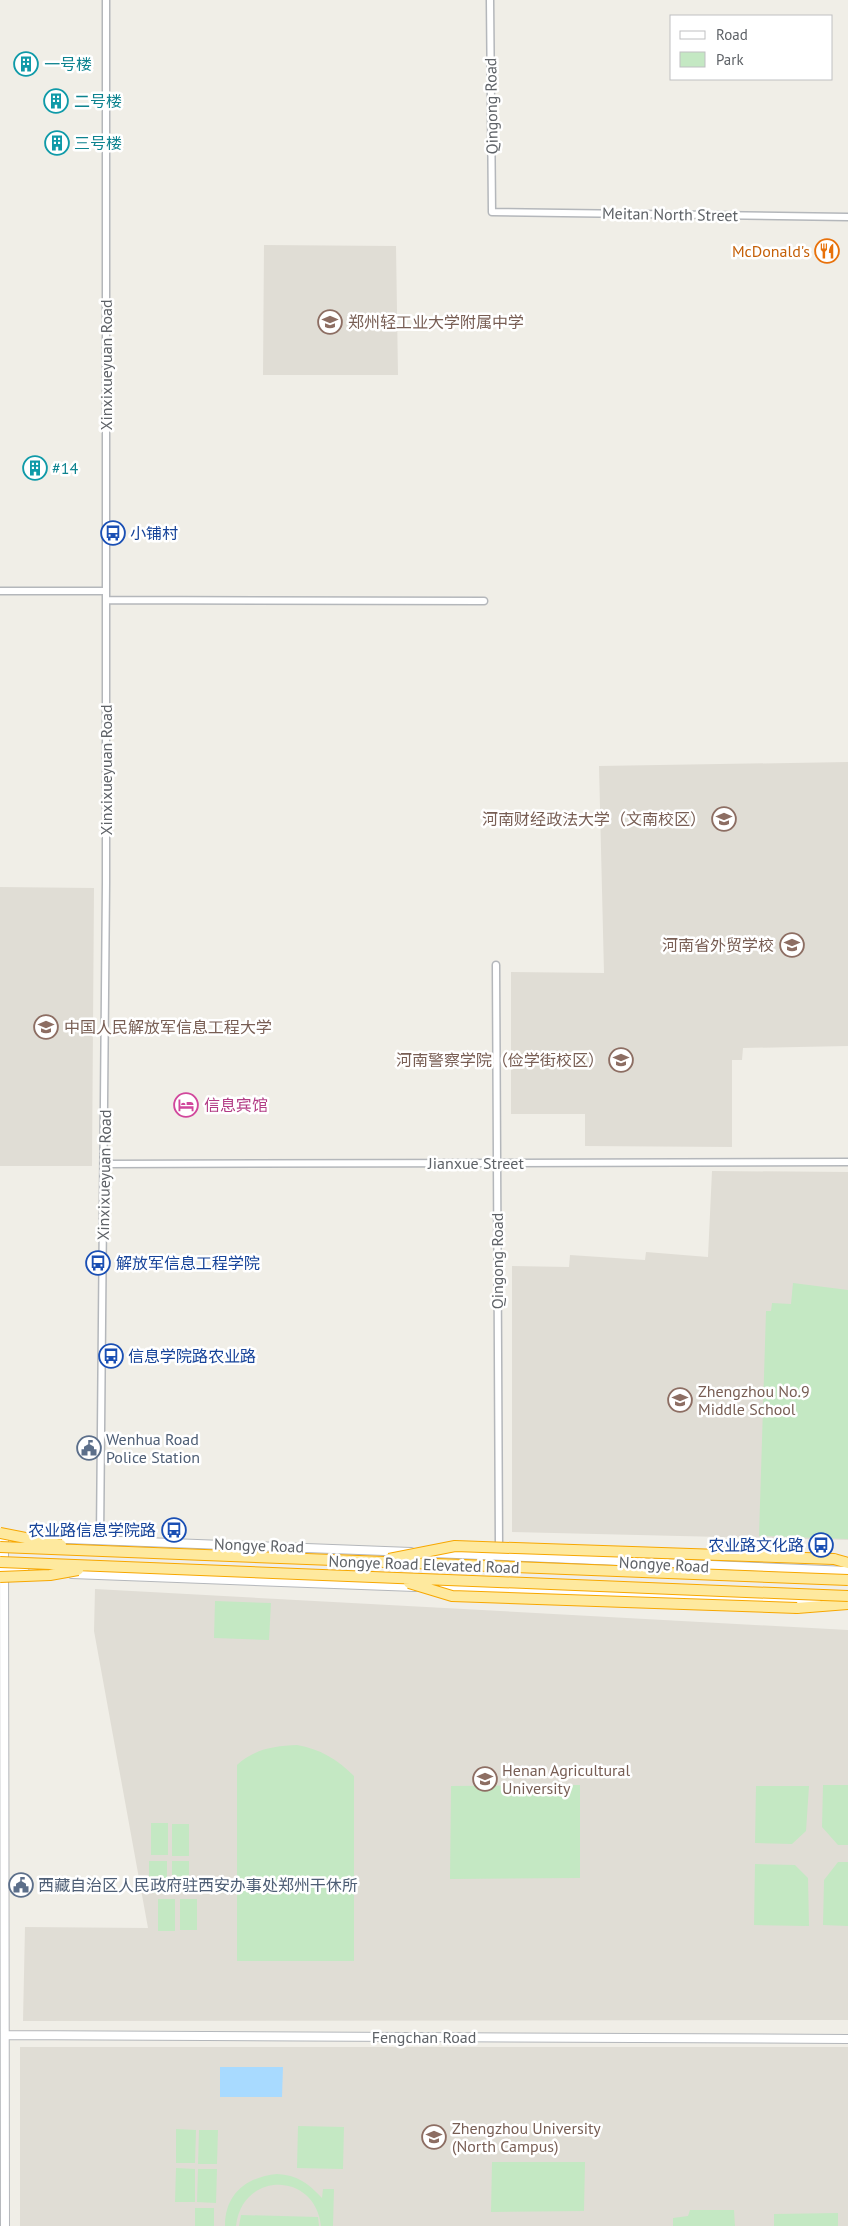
<svg xmlns="http://www.w3.org/2000/svg" width="848" height="2226" font-family="'PT Sans','Noto Sans SC',sans-serif">
	<style>
		.education { fill: #e0ddd5 }
		.green { fill: #c4e8c3 }
		.water { fill: #a8daff }
		.lines { fill: none; stroke-linecap: round; stroke-linejoin: round }
		.minor-casing { stroke: #b4b7bb; stroke-width: 9 }
		.tertiary-casing { stroke: #b4b7bb; stroke-width: 10 }
		.trunk-casing { stroke: #f7a700; stroke-width: 12 }
		.minor { stroke: #fff; stroke-width: 6 }
		.tertiary { stroke: #fff; stroke-width: 8 }
		.trunk { stroke: #fee99e; stroke-width: 10 }
		.trunk-bridge-casing { stroke: #f7a700; stroke-width: 12; stroke-linecap: butt }
		.trunk-bridge { stroke: #fee99e; stroke-width: 10 }
		.labels { text-anchor: middle; stroke-width: 5; stroke-linejoin: round; paint-order: stroke }
		.culture-label { font-size: 16px; fill: #0d838f; stroke: #fff; text-anchor: start }
		.street-label { font-size: 16px; fill: #5e6267; stroke: #fff }
		.food-label { font-size: 16px; fill: #c56008; stroke: #fff; text-anchor: end }
		.education-label { font-size: 16px; fill: #785e54; stroke: #fff; text-anchor: start }
		.transit-label { font-size: 16px; fill: #164399; stroke: #fff; text-anchor: start }
		.hotel-label { font-size: 16px; fill: #b23c85; stroke: #fff; text-anchor: start }
		.service-label { font-size: 16px; fill: #4e5e75; stroke: #fff; text-anchor: start }
	</style>
	<rect width="100%" height="100%" fill="#f0eee7"/>
	<!-- education -->
	<path class="education" d="M 264,245 L 396,246 L 398,375 L 263,375 Z
		M 848,762 L 848,1046 L 743,1048 L 742,1060 L 732,1060 L 732,1147 L 585,1146 L 585,1114 L 511,1114 L 511,972 L 604,973 L 599,766 Z
		M 0,887 L 94,888 L 92,1166 L 0,1166 Z
		M 712,1171 L 848,1172 L 848,1540 L 512,1532 L 512,1266 L 569,1267 L 570,1255 L 645,1260 L 646,1252 L 708,1257 Z
		M 95,1589 L 848,1630 L 848,2020 L 23,2021 L 25,1927 L 148,1928 L 94,1631 Z
		M 20,2047 L 848,2047 L 848,2226 L 20,2226 Z"/>
	<!-- green -->
	<path class="green" d="M 793,1283 L 848,1290 L 848,1539 L 759,1536 L 766,1311 L 771,1311 L 772,1303 L 791,1304 Z
		M 215,1601 L 271,1603 L 269,1640 L 214,1638 Z
		M 297,1745 C 320,1749 337,1759 354,1776 L 354,1961 L 237,1961 L 237,1765 C 254,1749 274,1746 297,1745 Z
		M 580,1785 L 580,1878 L 450,1879 L 451,1786 Z
		M 823,1785 L 848,1785 L 848,1845 L 838,1845 L 822,1827 Z
		M 756,1786 L 809,1786 L 806,1831 L 792,1844 L 755,1843 Z
		M 151,1823 L 168,1823 L 168,1855 L 151,1855 Z
		M 172,1824 L 189,1824 L 189,1856 L 172,1856 Z
		M 149,1861 L 167,1861 L 167,1893 L 149,1893 Z
		M 172,1861 L 189,1861 L 189,1892 L 172,1892 Z
		M 838,1862 L 848,1862 L 848,1926 L 823,1925 L 824,1880 Z
		M 755,1864 L 795,1865 L 808,1878 L 809,1926 L 754,1925 Z
		M 158,1899 L 175,1899 L 175,1931 L 158,1931 Z
		M 180,1899 L 197,1899 L 197,1930 L 180,1930 Z
		M 298,2126 L 344,2127 L 343,2169 L 297,2168 Z
		M 176,2129 L 196,2130 L 195,2163 L 176,2163 Z
		M 199,2130 L 218,2130 L 217,2164 L 198,2164 Z
		M 492,2162 L 585,2162 L 584,2211 L 491,2212 Z
		M 176,2168 L 195,2169 L 195,2202 L 175,2202 Z
		M 198,2169 L 217,2169 L 216,2203 L 197,2202 Z
		M 277,2174 C 297,2175 308,2183 322,2198 L 323,2189 L 334,2189 L 333,2226 L 321,2226 C 315,2171 242,2171 236,2226 L 225,2226 C 225,2194 246,2177 277,2174 Z
		M 195,2208 L 214,2208 L 214,2226 L 195,2226 Z
		M 690,2210 L 734,2210 L 735,2226 L 673,2226 L 673,2218 L 688,2216 Z
		M 838,2213 L 838,2226 L 774,2226 L 774,2214 Z
		M 241,2215 L 318,2217 L 319,2226 L 239,2226 Z"/>
	<!-- water -->
	<path class="water" d="M 220,2067 L 283,2067 L 282,2097 L 220,2097 Z"/>
	<g class="lines">
		<!-- minor casing -->
		<g class="minor-casing">
			<path id="minor" d="M 490,0 L 492,212 L 848,217
				M 0,591 L 106,591
				M 106,600 L 484,601
				M 496,965 L 499,1549
				M 105,1164 L 848,1162
				M 100,1540 L 106,883 L 106,0"/>
		</g>
		<!-- tertiary casing -->
		<g class="tertiary-casing">
			<path id="tertiary" d="M 4,1536 L 5,2226
				M 41,1538 L 411,1552
				M 433,1553 L 848,1571
				M 0,1571 L 25,1572
				M 72,1574 L 415,1587
				M 432,1588 L 817,1603
				M 5,2035 L 848,2039"/>
		</g>
		<!-- trunk casing -->
		<g class="trunk-casing">
			<path id="trunk" d="M 834,1559 L 848,1563
				M 797,1608 L 848,1604"/>
		</g>
		<!-- minor -->
		<use href="#minor" class="minor"/>
		<!-- tertiary -->
		<use href="#tertiary" class="tertiary"/>
		<!-- trunk -->
		<use href="#trunk" class="trunk"/>
		<!-- trunk-bridge casing -->
		<g class="trunk-bridge-casing">
			<path id="trunk-bridge" d="M 0,1533 L 61,1545
				M 0,1547 L 848,1580
				M 389,1559 L 455,1546 L 834,1559
				M 0,1562 L 848,1596
				M 0,1577 L 50,1575 L 78,1570
				M 409,1583 L 452,1596 L 797,1608"/>
		</g>
		<!-- trunk-bridge -->
		<use href="#trunk-bridge" class="trunk-bridge"/>
	</g>
	<!-- icons -->
	<defs>
		<g id="building-ring" transform="scale(1.25)"><circle r="9.5" fill="#fff" stroke="#0f9aa8" stroke-width="1.5"/><path d="M-4-6H4V6H1V3H-1V6H-4ZM-2.5-4.3h1.7v1.8h-1.7ZM.8-4.3h1.7v1.8H.8ZM-2.5-1h1.7V.8h-1.7ZM.8-1h1.7V.8H.8Z" fill="#0f9aa8"/></g>
		<g id="restaurant-ring" transform="scale(1.25)"><circle r="9.5" fill="#fff" stroke="#e8710a" stroke-width="1.5"/><path d="M-5-6h1v4h1v-4h1v4h1v-4h1v5L-1.5 .5V6h-2V.5L-5-1ZM5-6V6H3V1.5H1.5Q1.5-4 5-6Z" fill="#e8710a"/></g>
		<g id="school-ring" transform="scale(1.25)"><circle r="9.5" fill="#fff" stroke="#8d6e63" stroke-width="1.5"/><path d="M0-5L7-2L0 1L-7-2ZM-4 1L0 2.5L4 1V4Q0 6-4 4Z" fill="#8d6e63"/></g>
		<g id="bus-ring" transform="scale(1.25)"><circle r="9.5" fill="#fff" stroke="#1a4fb4" stroke-width="1.5"/><path d="M-5-6H5V4H4V6H2V4H-2V6H-4V4H-5ZM-3.5-4V0h7V-4ZM-3.5 1.2v1.5H-2V1.2ZM2 1.2v1.5H3.5V1.2Z" fill="#1a4fb4"/></g>
		<g id="university-ring" transform="scale(1.25)"><circle r="9.5" fill="#fff" stroke="#8d6e63" stroke-width="1.5"/><path d="M0-5L7-2L0 1L-7-2ZM-4 1L0 2.5L4 1V4Q0 6-4 4Z" fill="#8d6e63"/></g>
		<g id="hotel-ring" transform="scale(1.25)"><circle r="9.5" fill="#fff" stroke="#d1479c" stroke-width="1.5"/><path d="M-6-4.5h1.5V1H6V5H4.5V3h-9V5H-6ZM-4 0a1.8 1.8 0 1 1 3.6 0ZM.5 0V-2.5h3Q6-2.5 6 0Z" fill="#d1479c"/></g>
		<g id="civic-ring" transform="scale(1.25)"><circle r="9.5" fill="#fff" stroke="#5c6f8a" stroke-width="1.5"/><path d="M-.6-6.5H3V-4.5H.6V-3L4-1V1h2V6H-6V1h2V-1L-.6-3ZM-1.2 2.5V6h2.4V2.5Z" fill="#5c6f8a"/></g>
	</defs>
	<g fill-rule="evenodd">
		<use href="#building-ring" x="26" y="64"/>
		<use href="#building-ring" x="56" y="101"/>
		<use href="#building-ring" x="57" y="143"/>
		<use href="#restaurant-ring" x="827" y="251"/>
		<use href="#school-ring" x="330" y="322"/>
		<use href="#building-ring" x="35" y="468"/>
		<use href="#bus-ring" x="113" y="533"/>
		<use href="#school-ring" x="724" y="819"/>
		<use href="#school-ring" x="792" y="945"/>
		<use href="#university-ring" x="46" y="1027"/>
		<use href="#school-ring" x="621" y="1060"/>
		<use href="#hotel-ring" x="186" y="1105"/>
		<use href="#bus-ring" x="98" y="1263"/>
		<use href="#bus-ring" x="111" y="1356"/>
		<use href="#school-ring" x="680" y="1400"/>
		<use href="#civic-ring" x="89" y="1448"/>
		<use href="#bus-ring" x="174" y="1530"/>
		<use href="#bus-ring" x="821" y="1545"/>
		<use href="#university-ring" x="485" y="1779"/>
		<use href="#civic-ring" x="21" y="1885"/>
		<use href="#university-ring" x="434" y="2137"/>
	</g>
	<g class="labels">
		<!-- culture labels -->
		<g class="culture-label">
			<text x="44" y="70">一号楼</text>
			<text x="74" y="107">二号楼</text>
			<text x="74" y="149">三号楼</text>
			<text x="52" y="474">#14</text>
		</g>
		<!-- street labels -->
		<g class="street-label">
			<text transform="translate(491 106) rotate(-91)" y="6">Qingong Road</text>
			<text transform="translate(670 214) rotate(1)" y="6">Meitan North Street</text>
			<text transform="translate(106 365) rotate(-90)" y="6">Xinxixueyuan Road</text>
			<text transform="translate(106 770) rotate(-90)" y="6">Xinxixueyuan Road</text>
			<text x="476" y="1169">Jianxue Street</text>
			<text transform="translate(104 1175) rotate(-89)" y="6">Xinxixueyuan Road</text>
			<text transform="translate(497 1261) rotate(-90)" y="6">Qingong Road</text>
			<text transform="translate(259 1545) rotate(2)" y="6">Nongye Road</text>
			<text transform="translate(424 1564) rotate(2)" y="6">Nongye Road Elevated Road</text>
			<text transform="translate(664 1564) rotate(3)" y="6">Nongye Road</text>
			<text x="424" y="2043">Fengchan Road</text>
		</g>
		<!-- food labels -->
		<g class="food-label">
			<text x="810" y="257">McDonald's</text>
		</g>
		<!-- education labels -->
		<g class="education-label">
			<text x="348" y="328">郑州轻工业大学附属中学</text>
			<text x="706" y="825" text-anchor="end">河南财经政法大学（文南校区）</text>
			<text x="774" y="951" text-anchor="end">河南省外贸学校</text>
			<text x="64" y="1033">中国人民解放军信息工程大学</text>
			<text x="604" y="1066" text-anchor="end">河南警察学院（俭学街校区）</text>
			<text x="698" y="1397">Zhengzhou No.9<tspan x="698" dy="18">Middle School</tspan></text>
			<text x="502" y="1776">Henan Agricultural<tspan x="502" dy="18">University</tspan></text>
			<text x="452" y="2134">Zhengzhou University<tspan x="452" dy="18">(North Campus)</tspan></text>
		</g>
		<!-- transit labels -->
		<g class="transit-label">
			<text x="130" y="539">小铺村</text>
			<text x="116" y="1269">解放军信息工程学院</text>
			<text x="128" y="1362">信息学院路农业路</text>
			<text x="156" y="1536" text-anchor="end">农业路信息学院路</text>
			<text x="804" y="1551" text-anchor="end">农业路文化路</text>
		</g>
		<!-- hotel labels -->
		<g class="hotel-label">
			<text x="204" y="1111">信息宾馆</text>
		</g>
		<!-- service labels -->
		<g class="service-label">
			<text x="106" y="1445">Wenhua Road<tspan x="106" dy="18">Police Station</tspan></text>
			<text x="38" y="1891">西藏自治区人民政府驻西安办事处郑州干休所</text>
		</g>
	</g>
	<!-- legend -->
	<rect x="670" y="15" width="162" height="65" fill="#ffffff" stroke="#bfc0c2"/>
	<rect x="680" y="31" width="25" height="8" fill="#ffffff" stroke="#bfc0c2"/>
	<text x="716" y="40" font-size="15" fill="#5e6267">Road</text>
	<rect x="680" y="52" width="25" height="15" fill="#c4e8c3" stroke="#bfc0c2"/>
	<text x="716" y="65" font-size="15" fill="#5e6267">Park</text>
</svg>
